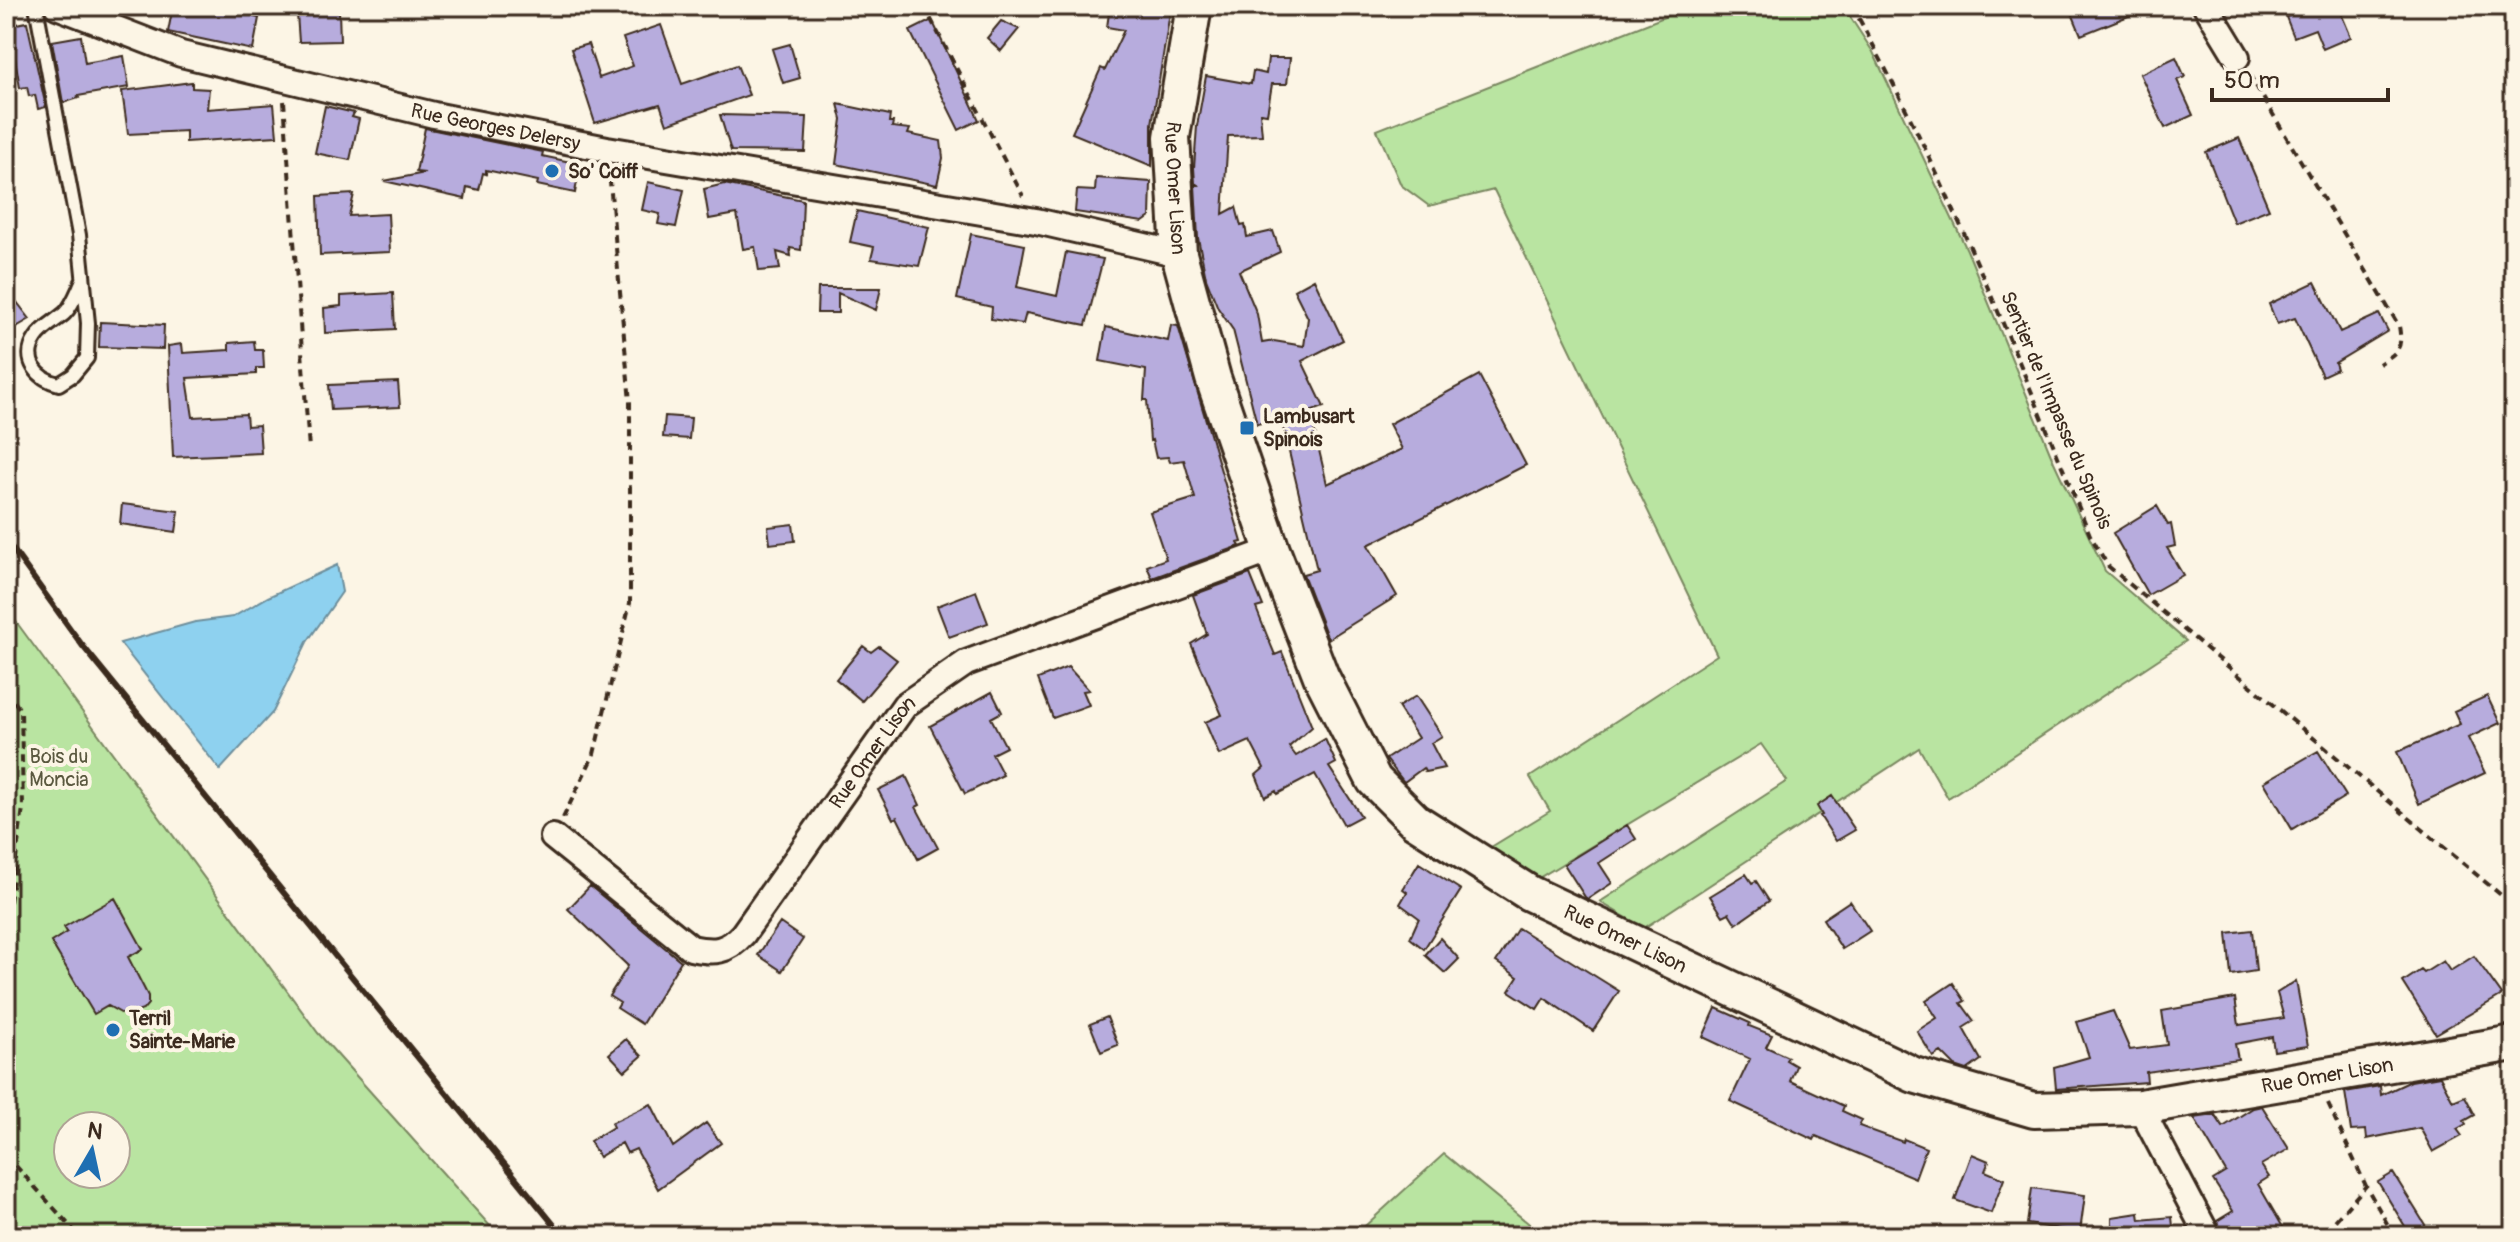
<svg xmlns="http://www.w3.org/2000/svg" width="2520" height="1242" font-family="Pangolin,sans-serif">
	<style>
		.green { fill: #b9e4a1; stroke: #7a8760; stroke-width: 2; fill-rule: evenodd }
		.water { fill: #8ed1ef; stroke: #6d8e9b; stroke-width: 2 }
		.building { fill: #b7acdd; stroke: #3b2a1e; stroke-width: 2 }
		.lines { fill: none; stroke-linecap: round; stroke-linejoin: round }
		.lane-casing { stroke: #3b2a1e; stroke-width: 18 }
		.street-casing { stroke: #3b2a1e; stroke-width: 30 }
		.secondary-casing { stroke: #3b2a1e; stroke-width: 40 }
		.path { stroke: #3b2a1e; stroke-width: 4; stroke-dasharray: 8 6; stroke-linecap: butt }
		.lane { stroke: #fcf5e5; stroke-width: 12 }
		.street { stroke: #fcf5e5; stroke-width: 24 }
		.secondary { stroke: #fcf5e5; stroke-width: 34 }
		.rail { stroke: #3b2a1e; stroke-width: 6 }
		.poi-dot { fill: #1f6fb2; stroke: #fcf5e5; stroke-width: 3 }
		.labels { text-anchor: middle; stroke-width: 8; stroke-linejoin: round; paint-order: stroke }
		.street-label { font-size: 20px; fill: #3b2a1e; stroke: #fcf5e5 }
		.poi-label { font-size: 20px; font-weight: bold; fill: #3b2a1e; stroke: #fcf5e5; text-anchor: start }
		.park-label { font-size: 20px; fill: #5a583f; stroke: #fcf5e5 }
	</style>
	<rect width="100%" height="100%" fill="#fcf5e5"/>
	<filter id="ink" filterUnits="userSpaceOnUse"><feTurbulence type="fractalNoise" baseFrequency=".0125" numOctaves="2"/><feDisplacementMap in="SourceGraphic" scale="16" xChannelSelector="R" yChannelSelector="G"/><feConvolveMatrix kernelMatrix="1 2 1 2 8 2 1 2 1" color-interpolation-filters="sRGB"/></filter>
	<g filter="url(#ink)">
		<!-- green -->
		<path class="green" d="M 1692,6 L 1843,6 L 1873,52 L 1967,250 L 2054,462 L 2105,571 L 2186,641 L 1948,798 L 1919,748 L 1644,928 L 1600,902 L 1787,781 L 1761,744 L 1532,882 L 1483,852 L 1550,811 L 1530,777 L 1717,655 L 1494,190 L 1429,206 L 1401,185 L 1377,130 Z
			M 6,608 L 318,1033 L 499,1236 L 6,1236 ZM 68,1126 L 116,1126 L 116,1174 L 68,1174 Z
			M 1444,1154 L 1544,1236 L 1354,1236 Z"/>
		<!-- water -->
		<path class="water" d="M 337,565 L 342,592 L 307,642 L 273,712 L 220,770 L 120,643 L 195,622 L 233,617 L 268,597 Z"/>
		<!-- building -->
		<path class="building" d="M 173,6 L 252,6 L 254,17 L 259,18 L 253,50 L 168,32 Z
			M 1110,6 L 1171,6 L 1152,124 L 1152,166 L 1072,133 L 1101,68 L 1105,70 L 1124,30 L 1107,27 Z
			M 2069,6 L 2151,6 L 2151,7 L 2081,35 Z
			M 2313,6 L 2338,6 L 2351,37 L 2323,49 L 2315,29 L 2294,37 L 2286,17 Z
			M 339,11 L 340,41 L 299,42 L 297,14 Z
			M 932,20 L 979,120 L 959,130 L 910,31 Z
			M 1001,21 L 1019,29 L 1001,51 L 987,38 Z
			M 27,22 L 46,107 L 38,109 L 35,95 L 29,96 L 27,87 L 20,88 L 13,46 L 6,48 L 6,26 Z
			M 661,25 L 682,84 L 737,65 L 749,95 L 667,124 L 660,104 L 595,123 L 571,49 L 588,44 L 599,78 L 633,66 L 623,38 Z
			M 81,36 L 85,63 L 124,56 L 129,87 L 78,96 L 79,98 L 63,103 L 52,41 Z
			M 790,44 L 800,78 L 783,83 L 772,49 Z
			M 2176,57 L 2185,77 L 2177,80 L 2193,115 L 2165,128 L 2140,74 Z
			M 1268,58 L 1290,58 L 1287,84 L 1272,84 L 1267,114 L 1260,113 L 1262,135 L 1228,136 L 1223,214 L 1236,207 L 1241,226 L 1245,225 L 1247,237 L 1273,231 L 1280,252 L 1239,271 L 1257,314 L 1262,343 L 1274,341 L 1304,346 L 1308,318 L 1294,290 L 1314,279 L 1343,340 L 1302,361 L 1324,407 L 1310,412 L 1327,484 L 1402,449 L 1389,424 L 1479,375 L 1526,465 L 1368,545 L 1397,596 L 1328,639 L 1303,574 L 1317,570 L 1281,418 L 1257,424 L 1233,330 L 1218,308 L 1206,278 L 1198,238 L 1195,185 L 1198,185 L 1195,183 L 1194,168 L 1197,126 L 1206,76 L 1251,84 L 1253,71 L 1266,74 Z
			M 192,82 L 192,88 L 209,89 L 207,109 L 274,104 L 277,136 L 186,142 L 186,131 L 128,134 L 122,91 Z
			M 838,104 L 890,115 L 889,122 L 893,122 L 892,127 L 910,129 L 908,134 L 941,141 L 943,158 L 937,185 L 836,164 L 842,119 Z
			M 325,106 L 354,113 L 352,117 L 359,119 L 350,160 L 315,153 Z
			M 720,115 L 807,117 L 805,152 L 731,151 Z
			M 425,128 L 543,152 L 542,156 L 580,164 L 575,193 L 537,185 L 538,181 L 486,170 L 486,174 L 483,173 L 479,190 L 467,187 L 465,199 L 384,181 L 425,173 L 416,172 Z
			M 2239,138 L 2269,209 L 2234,223 L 2206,152 Z
			M 1096,178 L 1151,182 L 1150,217 L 1143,222 L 1075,212 L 1077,190 L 1095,191 Z
			M 648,182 L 684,190 L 676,227 L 658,224 L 660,214 L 642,210 Z
			M 724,184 L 803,200 L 801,250 L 790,248 L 791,256 L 777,252 L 780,269 L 759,271 L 755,247 L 743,249 L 737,214 L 709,219 L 704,189 Z
			M 354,194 L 349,216 L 388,214 L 390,252 L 320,255 L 318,196 Z
			M 857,211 L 929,227 L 919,266 L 871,259 L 874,247 L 850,242 Z
			M 971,234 L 1025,245 L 1017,287 L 1057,296 L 1066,252 L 1103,259 L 1086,325 L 1026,313 L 1023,324 L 991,319 L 992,307 L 957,299 Z
			M 2315,282 L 2340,332 L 2379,314 L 2388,331 L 2335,363 L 2337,369 L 2322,376 L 2295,318 L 2277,324 L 2269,304 Z
			M 6,288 L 30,319 L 6,333 Z
			M 818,288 L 881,288 L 876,310 L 838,293 L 838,313 L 817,313 Z
			M 393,293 L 395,329 L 325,333 L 324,308 L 341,306 L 341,296 Z
			M 100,322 L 164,325 L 163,349 L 99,347 Z
			M 1171,325 L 1178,326 L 1242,542 L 1238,543 L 1240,546 L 1152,578 L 1147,566 L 1166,559 L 1150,512 L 1195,498 L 1184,460 L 1170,462 L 1168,457 L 1156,458 L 1152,440 L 1150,441 L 1147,400 L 1144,400 L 1146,370 L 1100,361 L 1106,327 L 1168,341 Z
			M 254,341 L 255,350 L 263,350 L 264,368 L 256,368 L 256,374 L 187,378 L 193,417 L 246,414 L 247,426 L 259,425 L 261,453 L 173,457 L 168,346 L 182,344 L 183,353 L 229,350 L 229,343 Z
			M 398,382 L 400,407 L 331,410 L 329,385 Z
			M 665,416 L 691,418 L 689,439 L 663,437 Z
			M 122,504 L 179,511 L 176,532 L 120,524 Z
			M 2157,506 L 2168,525 L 2171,524 L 2175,546 L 2167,548 L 2183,575 L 2148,595 L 2113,533 Z
			M 793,524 L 795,541 L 770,544 L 768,527 Z
			M 1250,574 L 1263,606 L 1256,608 L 1266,633 L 1275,655 L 1282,652 L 1312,727 L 1289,747 L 1296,756 L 1325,739 L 1336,763 L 1329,767 L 1361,816 L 1344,825 L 1315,774 L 1277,794 L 1276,791 L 1265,797 L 1256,775 L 1264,768 L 1250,741 L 1219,755 L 1205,722 L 1222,715 L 1191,644 L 1207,634 L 1193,595 Z
			M 976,591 L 988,623 L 949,637 L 937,606 Z
			M 863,646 L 871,652 L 879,646 L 897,660 L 862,701 L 836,679 Z
			M 1068,667 L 1089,690 L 1083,691 L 1089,705 L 1053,718 L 1038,679 Z
			M 992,692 L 1002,712 L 991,718 L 1006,747 L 992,754 L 1003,775 L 965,794 L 930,726 Z
			M 1416,696 L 1442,736 L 1431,743 L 1444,768 L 1425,772 L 1423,768 L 1404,782 L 1386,759 L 1418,738 L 1398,707 Z
			M 2487,696 L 2500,723 L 2468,738 L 2485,773 L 2419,804 L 2397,752 L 2460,724 L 2454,711 Z
			M 2318,751 L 2346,796 L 2292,829 L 2264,782 Z
			M 906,776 L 920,805 L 916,807 L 938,848 L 918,859 L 897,817 L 893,819 L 878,790 Z
			M 1832,796 L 1855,830 L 1836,841 L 1820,816 L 1822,815 L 1817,806 Z
			M 1627,825 L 1636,839 L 1599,863 L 1612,883 L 1588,899 L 1585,897 L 1564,864 Z
			M 1419,863 L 1461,890 L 1424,949 L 1410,938 L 1419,918 L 1400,904 L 1407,892 L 1403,889 Z
			M 1746,874 L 1752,883 L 1756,881 L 1769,901 L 1736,924 L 1729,913 L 1723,916 L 1710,896 Z
			M 590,886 L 681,961 L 642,1024 L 617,1008 L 620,1003 L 609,996 L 628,966 L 568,909 Z
			M 115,898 L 143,949 L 128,957 L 148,996 L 148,1004 L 143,1010 L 126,1016 L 108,1006 L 94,1014 L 51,942 L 67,932 L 64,927 Z
			M 1850,901 L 1870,931 L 1842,949 L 1823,919 Z
			M 780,923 L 803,939 L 782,971 L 758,955 Z
			M 1518,928 L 1619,991 L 1593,1031 L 1544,998 L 1537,1009 L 1509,991 L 1518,977 L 1496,962 Z
			M 2252,930 L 2256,971 L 2231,975 L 2227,933 Z
			M 1440,938 L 1459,959 L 1445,973 L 1425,955 Z
			M 2474,956 L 2502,995 L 2436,1034 L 2403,982 L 2421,970 L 2424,973 L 2443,961 L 2450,971 Z
			M 2296,981 L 2308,1046 L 2274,1051 L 2272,1037 L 2235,1044 L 2238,1059 L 2146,1072 L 2147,1082 L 2056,1089 L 2054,1067 L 2089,1057 L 2077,1022 L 2113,1011 L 2130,1050 L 2167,1045 L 2162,1011 L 2235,998 L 2239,1025 L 2284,1018 L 2277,993 Z
			M 1953,983 L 1965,1001 L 1961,1003 L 1974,1021 L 1963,1028 L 1981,1060 L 1967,1070 L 1955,1066 L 1941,1052 L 1933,1057 L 1917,1031 L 1937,1018 L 1926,1001 Z
			M 1716,1008 L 1750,1023 L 1749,1026 L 1772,1035 L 1766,1047 L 1788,1057 L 1786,1060 L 1796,1066 L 1790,1081 L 1844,1106 L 1842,1111 L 1862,1120 L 1859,1126 L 1903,1142 L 1904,1139 L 1926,1148 L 1915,1178 L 1816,1136 L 1814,1140 L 1730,1101 L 1750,1059 L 1703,1037 Z
			M 1107,1017 L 1118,1045 L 1101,1052 L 1090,1024 Z
			M 626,1039 L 642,1056 L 625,1071 L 609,1054 Z
			M 2440,1076 L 2453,1101 L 2465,1096 L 2475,1115 L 2464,1121 L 2466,1124 L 2457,1129 L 2462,1136 L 2433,1152 L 2420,1128 L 2367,1139 L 2366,1130 L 2351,1131 L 2345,1092 L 2380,1086 L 2381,1095 L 2411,1081 Z
			M 651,1104 L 673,1147 L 706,1123 L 721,1143 L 658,1189 L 636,1149 L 627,1153 L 622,1143 L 599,1157 L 590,1141 L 613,1127 L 611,1123 Z
			M 2262,1106 L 2289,1149 L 2261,1165 L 2269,1177 L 2258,1184 L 2288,1236 L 2223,1236 L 2217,1221 L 2233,1211 L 2213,1180 L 2226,1172 L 2194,1118 L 2215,1115 L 2223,1127 L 2253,1108 Z
			M 1972,1154 L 1989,1161 L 1985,1171 L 2004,1179 L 1991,1213 L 1955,1200 Z
			M 2393,1173 L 2432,1236 L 2411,1236 L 2378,1182 Z
			M 2032,1188 L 2085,1195 L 2080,1232 L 2027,1224 Z
			M 2139,1213 L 2140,1220 L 2172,1217 L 2174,1236 L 2112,1236 L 2112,1217 Z"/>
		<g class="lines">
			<!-- lane casing -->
			<g class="lane-casing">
				<path id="lane" d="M 36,6 L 79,235 L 88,323 L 87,358 L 73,375 L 59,384 C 38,379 21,360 36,338 C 43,327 56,321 65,313 C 73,305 78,290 83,280"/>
			</g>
			<!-- street casing -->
			<g class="street-casing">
				<g id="street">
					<path id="s1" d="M 57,6 L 181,54 L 434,115 L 607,149 L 1036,221 L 1179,254"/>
					<path d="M 2206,6 L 2237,57"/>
					<path id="s2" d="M 553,837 L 691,948 C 714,953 727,952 743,934 L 905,705 L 966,663 L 1272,550"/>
					<path d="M 2140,1107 L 2208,1236"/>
				</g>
			</g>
			<!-- secondary casing -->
			<g class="secondary-casing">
				<g id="secondary">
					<path id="s3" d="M 1194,6 L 1172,137 L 1179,254 L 1213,378 L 1272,550 L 1321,676 L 1374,780 L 1415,821 L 1529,893 L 1914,1075 L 2034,1110 L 2140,1107 L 2514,1043"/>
				</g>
			</g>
			<!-- path -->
			<path class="path" d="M 924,6 L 1023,196
				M 1852,6 C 1946,176 2017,356 2090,535 L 2108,566 L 2514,906
				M 2249,74 L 2399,326 C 2403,349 2398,352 2379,364
				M 284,101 L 309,449
				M 6,690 L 21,711 L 23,808 L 6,931
				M 563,818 L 594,754 L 630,603 L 630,402 L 609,171
				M 2328,1104 L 2366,1186 L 2394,1236
				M 6,1155 L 79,1236
				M 2312,1236 L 2332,1224 L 2366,1186"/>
			<!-- lane -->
			<use href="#lane" class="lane"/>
			<!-- street -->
			<use href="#street" class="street"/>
			<!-- secondary -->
			<use href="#secondary" class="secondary"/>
			<!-- rail -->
			<path class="rail" d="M 6,540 L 82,645 L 563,1236"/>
		</g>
	</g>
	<!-- markers -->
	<g class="poi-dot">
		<circle cx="552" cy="171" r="8"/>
		<rect x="1239" y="420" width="16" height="16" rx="4"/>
		<circle cx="113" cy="1030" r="8"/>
	</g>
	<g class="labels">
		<!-- street labels -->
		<g class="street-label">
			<text dy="7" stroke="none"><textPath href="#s1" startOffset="456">Rue Georges Delersy</textPath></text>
			<text dy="7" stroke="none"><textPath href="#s3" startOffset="184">Rue Omer Lison</textPath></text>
			<text transform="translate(2057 410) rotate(67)" y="7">Sentier de l'Impasse du Spinois</text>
			<text dy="7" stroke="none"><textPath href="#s2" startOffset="458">Rue Omer Lison</textPath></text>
			<text dy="7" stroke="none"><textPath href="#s3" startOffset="1112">Rue Omer Lison</textPath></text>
			<text dy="7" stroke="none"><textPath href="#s3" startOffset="1852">Rue Omer Lison</textPath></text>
		</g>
		<!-- poi labels -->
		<g class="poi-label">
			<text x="568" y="178">So' Coiff</text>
			<text x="1263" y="423">Lambusart<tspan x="1263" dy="23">Spinois</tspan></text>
			<text x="129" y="1025">Terril<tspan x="129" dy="23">Sainte-Marie</tspan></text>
		</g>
		<!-- park labels -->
		<g class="park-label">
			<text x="59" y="763">Bois du<tspan x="59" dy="23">Moncia</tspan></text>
		</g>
	</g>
	<!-- margin -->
	<rect width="2520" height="1242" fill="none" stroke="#fcf5e5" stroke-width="32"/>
	<rect x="16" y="16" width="2488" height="1210" fill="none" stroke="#3b2a1e" stroke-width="3" filter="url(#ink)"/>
	<!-- north arrow -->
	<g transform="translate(92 1150) rotate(9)"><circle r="38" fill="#fcf5e5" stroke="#afa495" stroke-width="2"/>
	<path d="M0-6L14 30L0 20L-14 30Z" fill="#1f6fb2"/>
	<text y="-12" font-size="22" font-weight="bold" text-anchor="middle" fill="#3b2a1e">N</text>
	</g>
	<!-- scale -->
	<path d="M2212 88v12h176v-12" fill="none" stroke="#3b2a1e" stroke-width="4"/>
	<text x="2224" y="88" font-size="24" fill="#3b2a1e" stroke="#fcf5e5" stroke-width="6" paint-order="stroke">50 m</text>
</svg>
